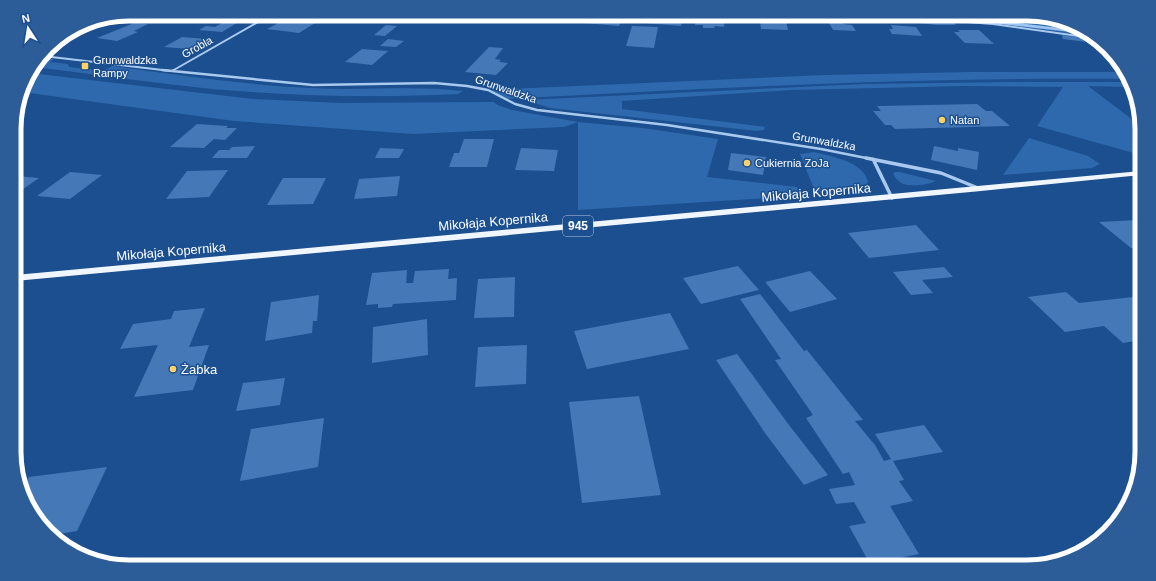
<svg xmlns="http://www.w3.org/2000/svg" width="1156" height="581" font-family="Helvetica,sans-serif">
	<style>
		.green { fill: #2e69ad }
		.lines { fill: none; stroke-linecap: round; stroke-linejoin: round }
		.stream { fill: #9cc4f0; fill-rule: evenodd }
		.building { fill: #4478b7 }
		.minor-far2 { stroke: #a9c9ee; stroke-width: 2 }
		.minor-far1 { stroke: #a9c9ee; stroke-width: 2.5 }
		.minor { stroke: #a9c9ee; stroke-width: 3.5 }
		.primary { fill: #f0f6ff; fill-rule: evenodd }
		.poi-dot { fill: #ffd166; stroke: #1b4f8f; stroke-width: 1.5 }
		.labels { text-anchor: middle; stroke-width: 3; stroke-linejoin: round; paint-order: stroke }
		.far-street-label { font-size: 11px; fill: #fff; stroke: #1b4f8f }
		.far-poi-label { font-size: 11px; fill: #fff; stroke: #1b4f8f; text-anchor: start }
		.shield { fill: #1b4f8f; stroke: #bbcadd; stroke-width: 1 }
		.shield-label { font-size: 12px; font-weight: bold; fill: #fff }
		.street-label { font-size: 13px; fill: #fff; stroke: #1b4f8f }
		.poi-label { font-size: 13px; fill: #fff; stroke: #1b4f8f; text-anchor: start }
		.rim { fill: none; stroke: #fff; stroke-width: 5 }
	</style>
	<rect width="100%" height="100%" fill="#1b4f8f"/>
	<!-- green -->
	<path class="green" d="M 869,14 L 1027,14 L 1078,26 L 1090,36 L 998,24 Z
		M 41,58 L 54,59 L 50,62 L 68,64 L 69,67 L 103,71 L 112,66 C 178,75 244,85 311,88 C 362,91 412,85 463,91 L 458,94 C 376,98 294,96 212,89 C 153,83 93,74 34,67 Z
		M 971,72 L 1124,72 L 1127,79 C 918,77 711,88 503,99 L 488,90 L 824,75 Z
		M 30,73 L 253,99 L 341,103 L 493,102 L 500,106 L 512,110 L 578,122 L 643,128 L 718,139 L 707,177 L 797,187 L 799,196 L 578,210 L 578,122 L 564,127 L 413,134 L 234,121 L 22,92 L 26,78 Z
		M 1014,82 L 1128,82 L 1130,87 L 1088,86 L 1141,126 L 1141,155 L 1037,126 L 1063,87 L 964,86 L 791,90 L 622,101 L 622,109 L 765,127 L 764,130 L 757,131 L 550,108 L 525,100 L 864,84 Z
		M 1029,138 L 1088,156 L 1100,164 L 1092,168 L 1003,175 Z
		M 814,152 C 833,157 863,161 868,182 L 863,189 L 820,192 L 814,189 L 800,154 Z
		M 895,172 L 900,172 L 936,181 C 928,185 907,188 900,182 C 897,180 895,177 893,174 Z"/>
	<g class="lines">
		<!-- stream -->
		<path class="stream" d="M 911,14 L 976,18 L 1085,31 L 1088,34 Z"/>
	</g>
	<!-- building -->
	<path class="building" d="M 129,14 L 137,14 L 117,22 L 98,20 Z
		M 597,14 L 616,14 L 625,15 L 619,26 L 584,23 L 589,15 L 596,15 Z
		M 634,14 L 667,14 L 683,15 L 681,26 L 631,22 Z
		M 704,17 L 725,20 L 724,27 L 715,26 L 714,28 L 703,28 L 703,25 L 695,25 L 696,18 L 704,18 Z
		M 227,20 L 240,21 L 222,32 L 199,30 L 206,26 L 215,27 Z
		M 284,20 L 315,23 L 299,33 L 267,29 Z
		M 760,20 L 786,21 L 788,30 L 761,29 Z
		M 918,20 L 954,23 L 956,25 L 936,25 L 920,23 Z
		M 828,21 L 841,22 L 843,24 L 852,25 L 856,31 L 833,30 Z
		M 134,23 L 148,24 L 134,31 L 138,32 L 117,41 L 97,38 Z
		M 386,25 L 397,26 L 385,36 L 374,35 Z
		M 891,25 L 916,27 L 922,36 L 892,34 L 889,29 L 893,29 Z
		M 632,26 L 658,27 L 654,48 L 626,46 Z
		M 958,30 L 979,30 L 994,44 L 965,43 L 954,32 L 960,32 Z
		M 1062,35 L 1094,39 L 1095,43 L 1063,39 Z
		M 182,37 L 207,39 L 189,49 L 164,47 Z
		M 388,39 L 404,41 L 396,47 L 380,46 Z
		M 1094,46 L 1103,46 L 1115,56 L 1111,56 Z
		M 489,47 L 503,48 L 495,59 L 501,60 L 499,62 L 508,63 L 496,75 L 465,72 Z
		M 362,49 L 388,51 L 372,65 L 345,62 Z
		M 977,104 L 986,111 L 992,111 L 1010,126 L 895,129 L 891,125 L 885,125 L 873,111 L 881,111 L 877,106 Z
		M 197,124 L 228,126 L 226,128 L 237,128 L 225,140 L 214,139 L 204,148 L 170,147 Z
		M 464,139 L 494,139 L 487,167 L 449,167 L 454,153 L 459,153 Z
		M 255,146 L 247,158 L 212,158 L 219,150 L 229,150 L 232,147 Z
		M 934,146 L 958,151 L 958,148 L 979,152 L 977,170 L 931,160 Z
		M 380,148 L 404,149 L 399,158 L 375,158 Z
		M 521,148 L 558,150 L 554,171 L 515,170 Z
		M 731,153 L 766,157 L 763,175 L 728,170 Z
		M 228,170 L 209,197 L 166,199 L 187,171 Z
		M 70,172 L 102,175 L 70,199 L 37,196 Z
		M 17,176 L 39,178 L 19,192 L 14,192 L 14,178 Z
		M 400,176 L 397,196 L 354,199 L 359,179 Z
		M 283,178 L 326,178 L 313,204 L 267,205 Z
		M 1137,220 L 1141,223 L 1141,247 L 1131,248 L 1099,222 Z
		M 916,225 L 939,250 L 869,258 L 848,233 Z
		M 738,266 L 759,290 L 701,304 L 683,278 Z
		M 944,267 L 953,277 L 922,280 L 933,293 L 911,295 L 893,272 Z
		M 449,269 L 448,279 L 457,278 L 456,300 L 393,304 L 392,307 L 378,308 L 378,304 L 366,305 L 372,273 L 407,270 L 406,288 L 406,283 L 413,283 L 415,271 Z
		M 810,271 L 837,299 L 790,312 L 765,282 Z
		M 515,277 L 514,317 L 474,318 L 478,279 Z
		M 1066,292 L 1079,303 L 1142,296 L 1142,340 L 1123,343 L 1104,326 L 1065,332 L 1028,297 Z
		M 760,294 L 804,351 L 807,350 L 863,420 L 855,421 L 875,445 L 884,461 L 891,459 L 875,434 L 924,425 L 943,452 L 893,461 L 904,480 L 899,481 L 913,501 L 890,506 L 919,554 L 870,564 L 849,526 L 866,523 L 854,502 L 836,504 L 829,489 L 855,485 L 849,472 L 843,474 L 806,418 L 813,415 L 775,360 L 781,359 L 740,299 Z
		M 319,295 L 317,321 L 313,321 L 312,333 L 265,341 L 271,302 Z
		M 205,308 L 189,347 L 209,345 L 193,390 L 134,397 L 158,345 L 120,349 L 133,324 L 171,319 L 174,311 Z
		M 670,313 L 689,349 L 587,369 L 574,331 Z
		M 427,319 L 428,355 L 372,363 L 373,327 Z
		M 527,345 L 526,384 L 475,387 L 478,347 Z
		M 737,354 L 789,425 L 828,475 L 804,485 L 765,433 L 716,360 Z
		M 285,378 L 280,405 L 236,411 L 243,383 Z
		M 639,396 L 661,495 L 582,503 L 569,402 Z
		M 324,418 L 318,467 L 240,481 L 251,429 Z
		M 107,467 L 77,531 L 53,535 L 38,522 L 23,487 L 29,477 Z"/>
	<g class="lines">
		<!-- minor-far2 -->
		<path class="minor-far2" d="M 859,14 L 993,24 L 1093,38
			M 43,56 L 171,71
			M 172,71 L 272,14"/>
		<!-- minor-far1 -->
		<path class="minor-far1" d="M 162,70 L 313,85 L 434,83 L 467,86 L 488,90 L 515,104 L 537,110 L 667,125 L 821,149 L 871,159
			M 172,71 L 174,70"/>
		<!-- minor -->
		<path class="minor" d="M 866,158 L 941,173 L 978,188
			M 873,159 L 892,198"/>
		<!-- primary -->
		<path class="primary" d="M 1141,171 L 1141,175 L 981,191 L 15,281 L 15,275 Z"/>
	</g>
	<!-- markers -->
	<g class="poi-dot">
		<rect x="81" y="62" width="8" height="8" rx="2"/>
		<circle cx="942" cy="120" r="4"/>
		<circle cx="747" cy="163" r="4"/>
		<circle cx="173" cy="369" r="4"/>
	</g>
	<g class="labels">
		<!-- far-street labels -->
		<g class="far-street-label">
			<text transform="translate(197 47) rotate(-29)" y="4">Grobla</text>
			<text transform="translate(506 89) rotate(19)" y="4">Grunwaldzka</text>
			<text transform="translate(824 141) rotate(10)" y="4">Grunwaldzka</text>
		</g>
		<!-- far-poi labels -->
		<g class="far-poi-label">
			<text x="93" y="64">Grunwaldzka<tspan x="93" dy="13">Rampy</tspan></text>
			<text x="950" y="124">Natan</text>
			<text x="755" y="167">Cukiernia ZoJa</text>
		</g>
		<!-- shield labels -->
		<rect class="shield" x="563" y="216" width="30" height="20" rx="3"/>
		<g class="shield-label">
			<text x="578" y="230">945</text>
		</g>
		<!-- street labels -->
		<g class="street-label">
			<text transform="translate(816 192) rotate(-5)" y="5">Mikołaja Kopernika</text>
			<text transform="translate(493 221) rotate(-5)" y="5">Mikołaja Kopernika</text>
			<text transform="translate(171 251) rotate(-5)" y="5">Mikołaja Kopernika</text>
		</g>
		<!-- poi labels -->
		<g class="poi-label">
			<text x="181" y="374">Żabka</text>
		</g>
	</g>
	<!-- crop -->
	<path d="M0 0H1156V581H0ZM129 21H1027A108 108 0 0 1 1135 129V452A108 108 0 0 1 1027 560H129A108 108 0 0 1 21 452V129A108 108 0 0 1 129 21Z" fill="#2d5d98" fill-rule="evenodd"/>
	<path class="rim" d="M129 21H1027A108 108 0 0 1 1135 129V452A108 108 0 0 1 1027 560H129A108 108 0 0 1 21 452V129A108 108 0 0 1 129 21Z"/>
	<!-- north arrow -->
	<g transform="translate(28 28) rotate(348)" stroke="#1b4f8f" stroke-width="3" paint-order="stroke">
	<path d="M0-3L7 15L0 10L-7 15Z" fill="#ffffff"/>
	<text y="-6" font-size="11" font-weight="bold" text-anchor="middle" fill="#ffffff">N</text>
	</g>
</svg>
